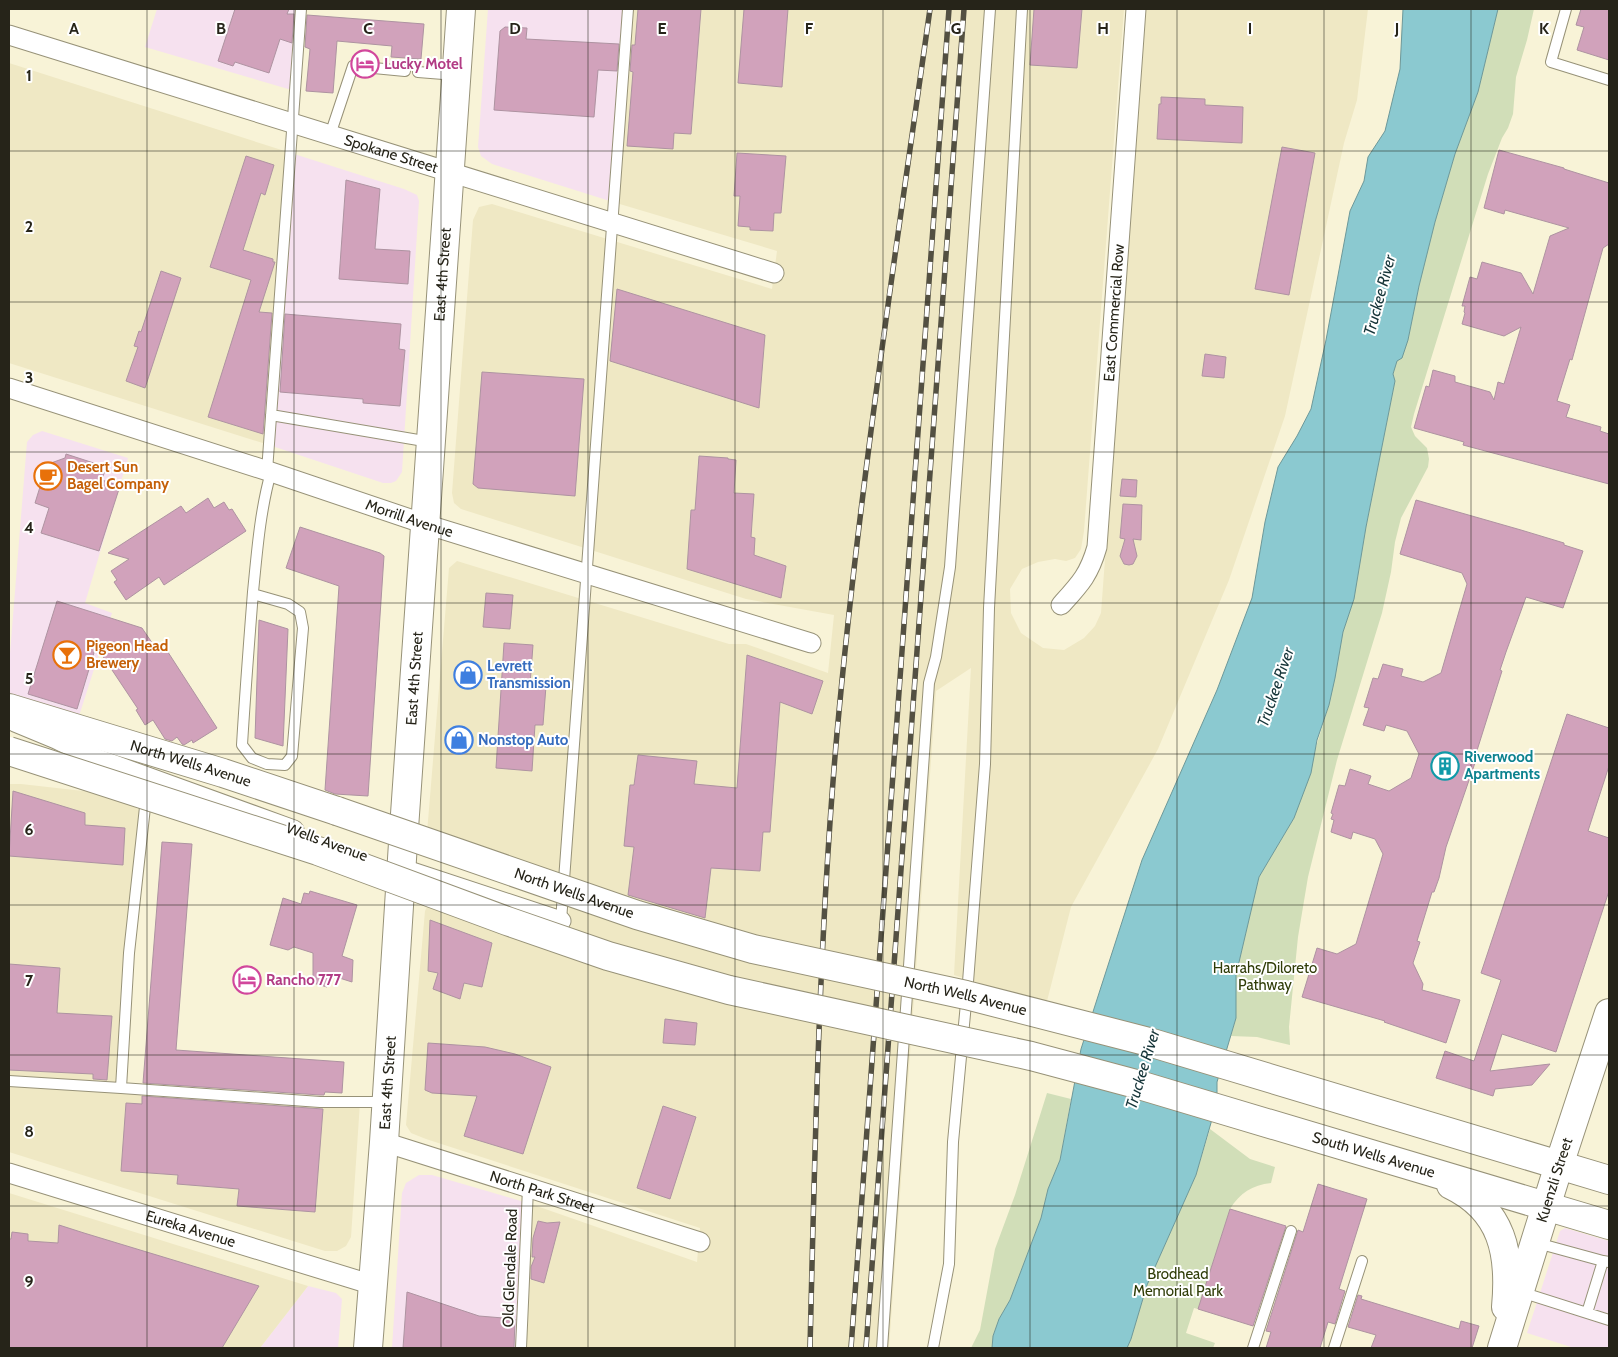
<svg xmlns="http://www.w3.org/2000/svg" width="1618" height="1357" font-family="Cabin,sans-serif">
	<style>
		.commercial { fill: #f6e1ef }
		.built { fill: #efe8c4 }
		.green { fill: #d1deb8 }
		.water { fill: #8bc9d0; stroke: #6d9899 }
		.building { fill: #d1a2bb; stroke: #ae93a1 }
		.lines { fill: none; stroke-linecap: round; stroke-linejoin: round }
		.lane-casing { stroke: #979278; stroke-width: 12 }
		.street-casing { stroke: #979278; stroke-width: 21 }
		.secondary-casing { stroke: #979278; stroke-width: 30 }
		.lane { stroke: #fff; stroke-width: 10 }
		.street { stroke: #fff; stroke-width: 19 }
		.secondary { stroke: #fff; stroke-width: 28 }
		.rail-casing { stroke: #535042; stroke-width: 5.5 }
		.rail { stroke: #fff; stroke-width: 4; stroke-dasharray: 11; stroke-linecap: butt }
		.secondary-bridge-casing { stroke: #979278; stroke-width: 30; stroke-linecap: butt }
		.secondary-bridge { stroke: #fff; stroke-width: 28 }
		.grid { fill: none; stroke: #262419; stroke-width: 1; stroke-opacity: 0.55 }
		.labels { text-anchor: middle; stroke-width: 4; stroke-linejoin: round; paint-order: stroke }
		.hotel-label { font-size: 15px; font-weight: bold; fill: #b23c85; stroke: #fff; text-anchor: start }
		.street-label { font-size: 15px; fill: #262419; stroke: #fff }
		.food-label { font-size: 15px; font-weight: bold; fill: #c56008; stroke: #fff; text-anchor: start }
		.shop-label { font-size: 15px; font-weight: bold; fill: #366cbe; stroke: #fff; text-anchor: start }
		.culture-label { font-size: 15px; font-weight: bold; fill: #0d838f; stroke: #fff; text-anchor: start }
		.park-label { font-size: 15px; fill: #2f3c07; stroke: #fff }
		.water-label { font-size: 16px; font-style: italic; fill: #163539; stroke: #fff }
		.grid-label { font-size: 16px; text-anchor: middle; font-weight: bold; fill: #262419; stroke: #fff; stroke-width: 4; stroke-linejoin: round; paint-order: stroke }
	</style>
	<rect width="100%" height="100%" fill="#f8f3d7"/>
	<!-- commercial -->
	<path class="commercial" d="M 157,9 L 301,9 L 295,91 L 145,47 Z
		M 488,9 L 628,9 L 613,202 L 492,164 L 481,156 L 478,147 Z
		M 291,153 L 404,189 L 417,195 L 419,201 L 402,472 L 396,481 L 391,483 L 383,483 L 269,445 Z
		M 42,431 L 128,458 L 85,603 L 112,613 L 79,716 L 9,695 L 9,666 L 27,442 L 33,435 Z
		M 419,1175 L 432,1175 L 528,1203 L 521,1348 L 392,1348 L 402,1193 L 406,1183 Z
		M 1565,1228 L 1609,1241 L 1609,1348 L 1574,1348 L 1527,1333 L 1560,1231 Z
		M 308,1286 L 336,1293 L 342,1299 L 338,1348 L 260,1348 Z"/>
	<!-- built -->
	<path class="built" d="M 628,9 L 1124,9 L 1084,531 L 1081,549 L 1075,558 L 1066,561 L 1055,559 L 1038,562 L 1022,569 L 1010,589 L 1011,613 L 1021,633 L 1043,648 L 1064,650 L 1084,638 L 1095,626 L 1101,613 L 1146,9 L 1368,9 L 1357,100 L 1344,143 L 1285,416 L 1229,580 L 1158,749 L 1071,907 L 1046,1005 L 954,975 L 971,668 L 936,691 L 889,1348 L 521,1348 L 528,1203 L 697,1262 L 700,1228 L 426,1139 L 411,1133 L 406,1125 L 425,911 L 429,902 L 564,946 L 570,906 L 425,857 L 449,568 L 457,561 L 729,644 L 746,644 L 828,673 L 834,615 L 746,599 L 461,509 L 454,503 L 452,493 L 473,220 L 479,207 L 492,204 L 772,289 L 777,251 L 613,202 Z
		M 9,63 L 291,153 L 269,445 L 9,363 Z
		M 9,784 L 21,784 L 101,793 L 116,797 L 145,813 L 121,1088 L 360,1102 L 351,1237 L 346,1246 L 337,1251 L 325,1251 L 9,1152 Z
		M 9,1193 L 308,1286 L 260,1348 L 9,1348 Z"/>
	<!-- green -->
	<path class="green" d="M 1498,9 L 1534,9 L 1527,40 L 1516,77 L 1513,114 L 1508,128 L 1502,138 L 1488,174 L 1414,414 L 1411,427 L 1415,436 L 1427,448 L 1429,459 L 1428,467 L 1401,518 L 1395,542 L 1391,572 L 1382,613 L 1337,760 L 1308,877 L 1298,937 L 1289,1027 L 1290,1045 L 1257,1037 L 1231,1036 L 1236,1018 L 1236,975 L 1259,877 L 1294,818 L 1329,705 L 1343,632 L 1354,599 L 1366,527 L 1395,381 L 1393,374 L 1397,361 L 1408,340 L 1419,286 L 1435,222 L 1455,154 L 1478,92 Z
		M 1047,1093 L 1071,1099 L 1060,1160 L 1048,1189 L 1041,1218 L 1010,1300 L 999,1319 L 993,1336 L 992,1348 L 971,1348 L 980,1330 L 995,1249 L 1015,1195 Z
		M 1210,1129 L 1250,1159 L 1275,1167 L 1271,1183 C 1252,1185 1240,1193 1230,1209 L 1198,1309 L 1194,1308 L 1186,1333 L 1215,1343 L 1213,1348 L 1127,1348 L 1131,1339 L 1147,1285 L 1196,1175 Z"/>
	<!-- water -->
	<path class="water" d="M 1403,9 L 1498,9 L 1478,92 L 1455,154 L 1435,222 L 1419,286 L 1408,340 L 1402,358 L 1397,361 L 1393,374 L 1395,381 L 1366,527 L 1354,599 L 1343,632 L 1335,678 L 1329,705 L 1317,740 L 1311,773 L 1294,818 L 1259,877 L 1236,975 L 1236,1018 L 1217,1082 L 1217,1102 L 1196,1175 L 1147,1285 L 1131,1339 L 1127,1348 L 992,1348 L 993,1336 L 999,1319 L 1010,1300 L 1041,1218 L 1048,1189 L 1060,1160 L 1081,1049 L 1142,860 L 1217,690 L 1252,598 L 1265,522 L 1278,467 L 1297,436 L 1311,409 L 1326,340 L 1350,211 L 1364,181 L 1368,157 L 1385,131 L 1400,69 Z"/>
	<!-- building -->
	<path class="building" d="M 235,9 L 289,9 L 287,14 L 294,14 L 292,43 L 280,39 L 269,73 L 235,62 L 233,66 L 218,61 Z
		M 638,9 L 701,9 L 691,134 L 674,133 L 673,149 L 627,146 L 633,72 L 630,71 L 632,45 L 635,45 Z
		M 744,9 L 788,9 L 782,87 L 738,83 Z
		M 1034,9 L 1082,9 L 1077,68 L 1030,65 Z
		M 1581,9 L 1609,9 L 1609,60 L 1577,50 L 1584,27 L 1576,25 Z
		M 307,15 L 424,24 L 421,59 L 391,57 L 392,46 L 337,41 L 333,93 L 306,91 L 310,49 L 305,47 Z
		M 505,27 L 527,28 L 526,39 L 619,44 L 617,71 L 598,70 L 594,117 L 494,110 L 500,31 Z
		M 1161,97 L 1205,99 L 1205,105 L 1243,107 L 1242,143 L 1157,139 L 1159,104 L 1161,104 Z
		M 1282,147 L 1315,153 L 1289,295 L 1255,289 Z
		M 1499,150 L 1564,168 L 1564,169 L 1609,183 L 1609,244 L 1603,248 L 1572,360 L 1570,359 L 1557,401 L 1570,405 L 1566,417 L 1601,427 L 1600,431 L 1609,434 L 1609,484 L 1463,445 L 1464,442 L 1414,428 L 1426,386 L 1429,387 L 1433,370 L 1455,376 L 1455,382 L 1490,392 L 1494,400 L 1498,382 L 1504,384 L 1521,327 L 1504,336 L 1462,324 L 1465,313 L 1464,312 L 1465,306 L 1462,306 L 1470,277 L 1477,279 L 1482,262 L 1521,273 L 1533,294 L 1550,236 L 1569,228 L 1505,210 L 1504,214 L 1484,208 Z
		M 737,153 L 786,156 L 781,213 L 774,213 L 773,231 L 750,230 L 750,227 L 738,226 L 740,196 L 734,196 Z
		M 246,156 L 274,165 L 265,195 L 261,193 L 243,250 L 273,259 L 273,262 L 275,262 L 259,312 L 272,313 L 263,434 L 208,417 L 251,280 L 210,267 Z
		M 346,180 L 380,189 L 375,249 L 410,251 L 408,284 L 339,279 Z
		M 161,271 L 181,278 L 145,388 L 126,381 L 138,347 L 134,346 L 139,331 L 141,332 Z
		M 617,289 L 765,335 L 759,408 L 610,361 Z
		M 285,314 L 401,324 L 399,349 L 405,350 L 400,406 L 363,403 L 363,399 L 280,392 Z
		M 1205,354 L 1226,357 L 1224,378 L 1202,376 Z
		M 482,372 L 584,379 L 575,496 L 478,488 L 473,484 Z
		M 66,454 L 106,467 L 102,480 L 120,486 L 99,551 L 41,533 L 49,508 L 35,503 L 44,474 L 47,475 L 51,463 L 65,458 Z
		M 699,456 L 728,458 L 728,459 L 736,460 L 734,493 L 754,494 L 751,537 L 755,538 L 754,555 L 786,566 L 781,598 L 687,569 L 691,510 L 695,510 Z
		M 1122,479 L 1137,480 L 1136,497 L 1120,496 Z
		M 208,498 L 214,508 L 224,502 L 229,510 L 232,509 L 246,531 L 164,585 L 159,577 L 126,600 L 114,582 L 117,580 L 111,571 L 129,559 L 108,553 L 181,506 L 186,513 Z
		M 1416,500 L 1521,530 L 1564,543 L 1564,545 L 1583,551 L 1563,608 L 1526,597 L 1506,652 L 1500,670 L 1502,671 L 1474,760 L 1476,760 L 1446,847 L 1439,878 L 1434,892 L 1432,892 L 1417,941 L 1420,942 L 1413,963 L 1423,984 L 1422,990 L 1460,1000 L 1446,1043 L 1384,1022 L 1385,1021 L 1302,997 L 1317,948 L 1337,954 L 1356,944 L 1383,854 L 1375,839 L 1353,832 L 1351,839 L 1331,832 L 1334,820 L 1331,819 L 1333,814 L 1331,813 L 1339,785 L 1345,786 L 1350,769 L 1371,776 L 1368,784 L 1389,791 L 1411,778 L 1419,754 L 1407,731 L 1386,725 L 1384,731 L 1363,725 L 1369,708 L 1364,707 L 1373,678 L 1378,679 L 1383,664 L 1403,669 L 1401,676 L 1423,682 L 1441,673 L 1467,584 L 1462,573 L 1400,554 Z
		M 1123,504 L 1142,505 L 1141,540 L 1133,539 L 1137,556 L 1133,564 L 1129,565 L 1124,564 L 1120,556 L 1125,539 L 1120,538 Z
		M 300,527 L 380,553 L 384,556 L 368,796 L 335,794 L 325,790 L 339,586 L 286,568 Z
		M 486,593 L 513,595 L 510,629 L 483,627 Z
		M 57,601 L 142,628 L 157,650 L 164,646 L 217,728 L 193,743 L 192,740 L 184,745 L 182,744 L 177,737 L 172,741 L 165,739 L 153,720 L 145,725 L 136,710 L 138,709 L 96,646 L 77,709 L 28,694 Z
		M 259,620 L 288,629 L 283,746 L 255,738 Z
		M 504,643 L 533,645 L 530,685 L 546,686 L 543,725 L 535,725 L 532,771 L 496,768 Z
		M 747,655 L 823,681 L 812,714 L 780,702 L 770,832 L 763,832 L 760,871 L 711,868 L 705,918 L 628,895 L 634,847 L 624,846 L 630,785 L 634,785 L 638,755 L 697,761 L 694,784 L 737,788 Z
		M 1567,714 L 1609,728 L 1609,766 L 1588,831 L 1609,838 L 1609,891 L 1556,1052 L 1502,1034 L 1490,1071 L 1550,1064 L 1532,1085 L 1495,1089 L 1493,1096 L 1436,1078 L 1445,1051 L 1474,1061 L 1501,980 L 1481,973 Z
		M 13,791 L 85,813 L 85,825 L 125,828 L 123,865 L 9,856 Z
		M 162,842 L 192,844 L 176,1050 L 344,1062 L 342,1093 L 325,1092 L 324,1095 L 320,1095 L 143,1083 Z
		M 310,891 L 357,905 L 342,956 L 353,960 L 352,982 L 330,975 L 327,987 L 313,983 L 313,953 L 294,947 L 288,950 L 270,945 L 283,898 L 301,904 L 304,893 L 309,894 Z
		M 430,920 L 492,943 L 482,987 L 464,983 L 460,999 L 433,989 L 438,973 L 428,971 Z
		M 9,964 L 60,968 L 57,1013 L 112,1016 L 107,1080 L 93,1079 L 93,1074 L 9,1070 Z
		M 665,1019 L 697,1023 L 695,1045 L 663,1043 Z
		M 428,1043 L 485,1047 L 515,1054 L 551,1067 L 523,1154 L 464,1136 L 477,1096 L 432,1093 L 425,1090 Z
		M 142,1096 L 323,1109 L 315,1212 L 237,1206 L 239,1189 L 177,1184 L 178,1175 L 121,1171 L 126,1103 L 142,1104 Z
		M 663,1106 L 696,1117 L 670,1199 L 637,1188 Z
		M 1318,1184 L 1367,1199 L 1339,1289 L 1345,1291 L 1335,1324 L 1328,1322 L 1320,1348 L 1266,1348 L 1271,1332 L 1266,1331 L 1298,1230 L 1303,1232 Z
		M 1230,1209 L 1286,1226 L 1253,1326 L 1198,1309 Z
		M 538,1221 L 547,1223 L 560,1222 L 544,1283 L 531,1279 L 531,1267 L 535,1257 L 532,1257 L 533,1238 Z
		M 59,1225 L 84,1233 L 259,1286 L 222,1348 L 9,1348 L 9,1239 L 11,1239 L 12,1232 L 28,1234 L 28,1241 L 58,1243 Z
		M 407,1292 L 479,1316 L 515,1319 L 514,1348 L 403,1348 Z
		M 1358,1295 L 1362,1296 L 1361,1299 L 1459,1329 L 1461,1321 L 1479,1326 L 1472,1348 L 1371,1348 L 1376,1335 L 1348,1327 Z"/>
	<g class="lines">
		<!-- lane casing -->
		<g class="lane-casing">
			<path id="lane" d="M 1566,9 L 1551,62 L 1609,80
				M 418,72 L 456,75
				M 330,135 L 353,66 L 405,71
				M 271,415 L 430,442
				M 267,471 L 301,9
				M 253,594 L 288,604 L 300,612 L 303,628 L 292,756 L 285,765 L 267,764 L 252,758 L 242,745 C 245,694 249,643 253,592 C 257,552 260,511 271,472
				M 146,798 L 129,953 L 121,1088 L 320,1102 L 385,1102
				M 561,921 L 628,9
				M 9,1081 L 121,1088
				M 1537,1243 L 1603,1261
				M 1521,1292 L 1609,1320
				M 1587,1313 L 1603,1261 L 1609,1262
				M 521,1348 L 528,1188
				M 882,1348 L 929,683 L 936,657 L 950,567 L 990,9
				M 933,1348 L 949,1264 L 953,1142 L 968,982 L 985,764 L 989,608 L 1022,9
				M 1253,1348 L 1291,1231
				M 1334,1348 L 1362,1261"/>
		</g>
		<!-- street casing -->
		<g class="street-casing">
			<g id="street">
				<path id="s1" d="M 9,35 L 774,273"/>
				<path id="s2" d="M 9,388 L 271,472 L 425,524 L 811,643"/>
				<path id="s3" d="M 1061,605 C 1080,584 1089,575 1097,547 L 1136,9"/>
				<path d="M 15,722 L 56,739 L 95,758 L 294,830"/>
				<path d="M 403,869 L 561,921"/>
				<path id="s4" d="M 384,1142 L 700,1242"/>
				<path id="s5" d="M 9,1173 L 373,1285"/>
			</g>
		</g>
		<!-- secondary casing -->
		<g class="secondary-casing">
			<g id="secondary">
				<path id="s6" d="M 9,708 L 223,773 L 337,811"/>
				<path d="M 1149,1042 L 1609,1180"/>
				<path id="s7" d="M 1136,1084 L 1609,1225"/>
				<path d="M 1451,1185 C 1503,1210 1511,1254 1506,1307"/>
				<path id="s8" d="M 368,1348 L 384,1142 L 403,843 L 461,9"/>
				<path id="s9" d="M 1502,1348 L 1559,1165 L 1609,1013"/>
			</g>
		</g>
		<!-- lane -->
		<use href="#lane" class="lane"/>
		<!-- street -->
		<use href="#street" class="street"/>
		<!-- secondary -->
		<use href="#secondary" class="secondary"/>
		<!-- rail casing -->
		<g class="rail-casing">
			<path id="rail" d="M 810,1348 C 815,1143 819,938 837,733 C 859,491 896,250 930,9
				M 851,1348 L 949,9
				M 866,1348 L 964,9"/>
		</g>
		<!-- rail -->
		<use href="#rail" class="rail"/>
		<!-- secondary-bridge casing -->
		<g class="secondary-bridge-casing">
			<g id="secondary-bridge">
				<path d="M 9,751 L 318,851 L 507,921 L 608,956 L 729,990 L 1031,1056 L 1136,1084"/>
				<path id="s10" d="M 337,811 L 637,915 L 753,949 L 966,995 L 1149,1042"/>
			</g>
		</g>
		<!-- secondary-bridge -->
		<use href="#secondary-bridge" class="secondary-bridge"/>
	</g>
	<!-- grid -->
	<path class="grid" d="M 147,9 L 147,1348M 294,9 L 294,1348M 441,9 L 441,1348M 588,9 L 588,1348M 735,9 L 735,1348M 883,9 L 883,1348M 1030,9 L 1030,1348M 1177,9 L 1177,1348M 1324,9 L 1324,1348M 1471,9 L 1471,1348M 9,151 L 1609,151M 9,302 L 1609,302M 9,452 L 1609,452M 9,603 L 1609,603M 9,754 L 1609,754M 9,905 L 1609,905M 9,1055 L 1609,1055M 9,1206 L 1609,1206"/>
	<!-- icons -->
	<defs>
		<g id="hotel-ring" transform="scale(1.4375)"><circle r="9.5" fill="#fff" stroke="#d1479c" stroke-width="1.5"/><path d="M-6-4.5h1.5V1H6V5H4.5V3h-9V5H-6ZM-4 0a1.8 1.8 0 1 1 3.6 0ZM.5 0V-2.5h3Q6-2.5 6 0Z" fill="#d1479c"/></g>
		<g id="cafe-ring" transform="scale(1.4375)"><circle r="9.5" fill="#fff" stroke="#e8710a" stroke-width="1.5"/><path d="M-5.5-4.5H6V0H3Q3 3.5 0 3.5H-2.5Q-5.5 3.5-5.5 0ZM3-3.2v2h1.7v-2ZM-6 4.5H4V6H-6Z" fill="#e8710a"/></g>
		<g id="bar-ring" transform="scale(1.4375)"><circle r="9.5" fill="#fff" stroke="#e8710a" stroke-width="1.5"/><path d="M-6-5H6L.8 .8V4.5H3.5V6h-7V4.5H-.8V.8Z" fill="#e8710a"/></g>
		<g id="shop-ring" transform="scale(1.4375)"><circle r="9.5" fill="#fff" stroke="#3f7fe0" stroke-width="1.5"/><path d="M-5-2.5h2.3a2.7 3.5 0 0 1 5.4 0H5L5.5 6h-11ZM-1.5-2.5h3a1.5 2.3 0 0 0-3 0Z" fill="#3f7fe0"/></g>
		<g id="building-ring" transform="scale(1.4375)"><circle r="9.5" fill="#fff" stroke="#0f9aa8" stroke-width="1.5"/><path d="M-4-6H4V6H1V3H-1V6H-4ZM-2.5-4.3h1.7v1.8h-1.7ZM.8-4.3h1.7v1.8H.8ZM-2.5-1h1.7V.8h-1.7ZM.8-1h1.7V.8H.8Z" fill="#0f9aa8"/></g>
	</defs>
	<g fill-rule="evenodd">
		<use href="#hotel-ring" x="365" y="64"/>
		<use href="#cafe-ring" x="48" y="476"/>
		<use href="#bar-ring" x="67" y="655"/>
		<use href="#shop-ring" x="468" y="675"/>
		<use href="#shop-ring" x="459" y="740"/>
		<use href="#building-ring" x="1445" y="766"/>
		<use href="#hotel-ring" x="247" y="980"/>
	</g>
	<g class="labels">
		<!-- hotel labels -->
		<g class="hotel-label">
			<text x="384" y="69">Lucky Motel</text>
			<text x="266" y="985">Rancho 777</text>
		</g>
		<!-- street labels -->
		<g class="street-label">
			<text dy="5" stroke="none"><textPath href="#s1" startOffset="400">Spokane Street</textPath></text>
			<text dy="5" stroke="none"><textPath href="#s8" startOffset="1076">East 4th Street</textPath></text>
			<text dy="5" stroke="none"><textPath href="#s3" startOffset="304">East Commercial Row</textPath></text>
			<text dy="5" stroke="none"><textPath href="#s2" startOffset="421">Morrill Avenue</textPath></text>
			<text dy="5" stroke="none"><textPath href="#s8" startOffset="671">East 4th Street</textPath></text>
			<text dy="5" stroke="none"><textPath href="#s6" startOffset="190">North Wells Avenue</textPath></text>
			<text transform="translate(327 842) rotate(20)" y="5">Wells Avenue</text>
			<text dy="5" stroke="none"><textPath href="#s10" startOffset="251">North Wells Avenue</textPath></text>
			<text dy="5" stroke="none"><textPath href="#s10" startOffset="656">North Wells Avenue</textPath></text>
			<text dy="5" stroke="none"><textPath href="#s8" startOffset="266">East 4th Street</textPath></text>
			<text dy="5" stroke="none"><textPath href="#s7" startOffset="248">South Wells Avenue</textPath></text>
			<text dy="5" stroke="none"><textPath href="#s9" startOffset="176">Kuenzli Street</textPath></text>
			<text dy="5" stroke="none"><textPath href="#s4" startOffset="166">North Park Street</textPath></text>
			<text dy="5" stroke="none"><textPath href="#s5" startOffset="190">Eureka Avenue</textPath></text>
			<text transform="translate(510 1268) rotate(-88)" y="5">Old Glendale Road</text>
		</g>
		<!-- food labels -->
		<g class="food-label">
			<text x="67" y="472">Desert Sun<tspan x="67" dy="17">Bagel Company</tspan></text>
			<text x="86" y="651">Pigeon Head<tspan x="86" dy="17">Brewery</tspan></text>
		</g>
		<!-- shop labels -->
		<g class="shop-label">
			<text x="487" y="671">Levrett<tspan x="487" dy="17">Transmission</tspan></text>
			<text x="478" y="745">Nonstop Auto</text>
		</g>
		<!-- culture labels -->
		<g class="culture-label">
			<text x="1464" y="762">Riverwood<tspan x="1464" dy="17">Apartments</tspan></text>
		</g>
		<!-- park labels -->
		<g class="park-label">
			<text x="1265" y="973">Harrahs/Diloreto<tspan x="1265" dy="17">Pathway</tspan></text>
			<text x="1178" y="1279">Brodhead<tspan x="1178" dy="17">Memorial Park</tspan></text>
		</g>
		<!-- water labels -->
		<g class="water-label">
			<text transform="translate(1379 295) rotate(-75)" y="6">Truckee River</text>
			<text transform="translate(1275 687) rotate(-71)" y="6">Truckee River</text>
			<text transform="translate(1142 1069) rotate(-73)" y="6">Truckee River</text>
		</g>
	</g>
	<g class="grid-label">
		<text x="74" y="34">A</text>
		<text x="221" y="34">B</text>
		<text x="368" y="34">C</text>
		<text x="515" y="34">D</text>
		<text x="662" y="34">E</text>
		<text x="809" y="34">F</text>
		<text x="956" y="34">G</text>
		<text x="1103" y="34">H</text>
		<text x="1250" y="34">I</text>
		<text x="1397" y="34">J</text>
		<text x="1544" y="34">K</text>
		<text x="29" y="81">1</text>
		<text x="29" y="232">2</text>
		<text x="29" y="383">3</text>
		<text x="29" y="533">4</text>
		<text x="29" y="684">5</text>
		<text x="29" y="835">6</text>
		<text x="29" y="986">7</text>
		<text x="29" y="1137">8</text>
		<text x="29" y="1287">9</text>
	</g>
	<!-- border -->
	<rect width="1618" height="1357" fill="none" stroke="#262419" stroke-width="20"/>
</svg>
